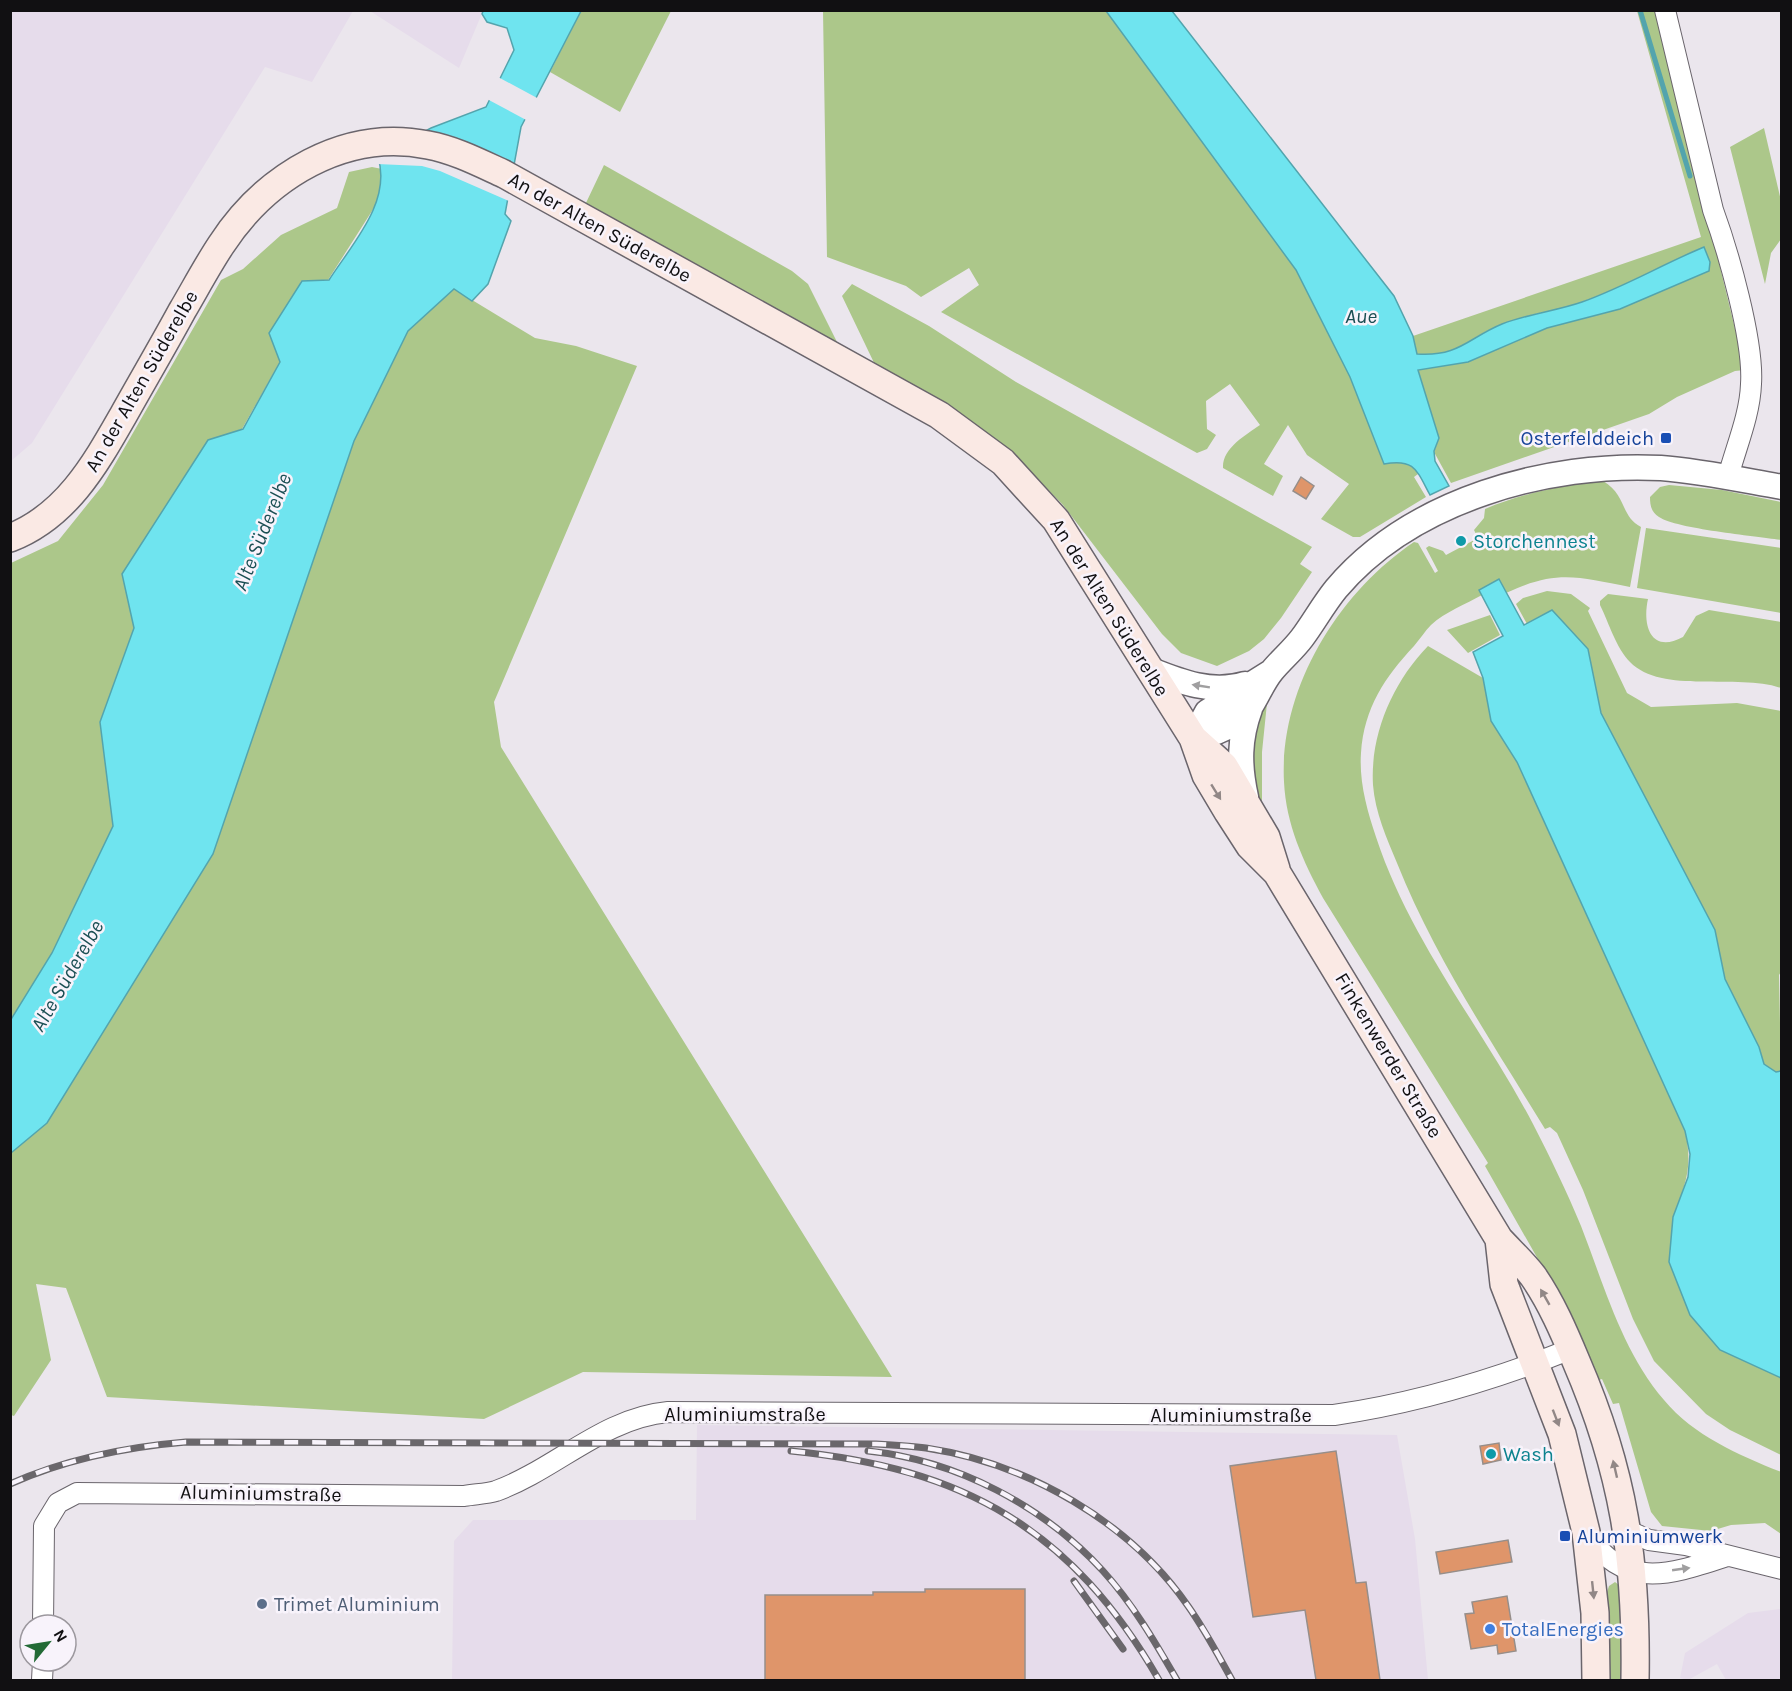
<svg xmlns="http://www.w3.org/2000/svg" width="1792" height="1691" font-family="Karla,sans-serif">
	<style>
		.built { fill: #e6dceb }
		.green { fill: #acc78a }
		.water { fill: #6fe4ef; stroke: #53a4ad; stroke-width: 1.5 }
		.pier { fill: #ebe6ed }
		.lines { fill: none; stroke-linecap: round; stroke-linejoin: round }
		.stream { stroke: #53a4ad; stroke-width: 5 }
		.building { fill: #df956a; stroke: #968e8a; stroke-width: 1.5 }
		.minor-casing { stroke: #6a656c; stroke-width: 22 }
		.tertiary-casing { stroke: #6a656c; stroke-width: 27 }
		.secondary-casing { stroke: #6a656c; stroke-width: 30 }
		.minor { stroke: #fff; stroke-width: 20 }
		.tertiary { stroke: #fff; stroke-width: 24 }
		.secondary { stroke: #fae9e4; stroke-width: 27 }
		.rail-casing { stroke: #6a676b; stroke-width: 7 }
		.rail { stroke: #f8f3fb; stroke-width: 4.5; stroke-dasharray: 14; stroke-linecap: butt }
		.oneway { fill: #a09fa0 }
		.oneway2 { fill: #918786 }
		.transit-dot { fill: #1a4fb4; stroke: #f8f3fb; stroke-width: 2 }
		.culture-dot { fill: #0f9aa8; stroke: #f8f3fb; stroke-width: 2 }
		.service-dot { fill: #5c6f8a; stroke: #f8f3fb; stroke-width: 2 }
		.shop-dot { fill: #3f7fe0; stroke: #f8f3fb; stroke-width: 2 }
		.labels { text-anchor: middle; stroke-width: 5; stroke-linejoin: round; paint-order: stroke }
		.street-label { font-size: 20px; fill: #111012; stroke: #f8f3fb }
		.transit-label { font-size: 20px; fill: #164399; stroke: #f8f3fb; text-anchor: end }
		.culture-label { font-size: 20px; fill: #0d838f; stroke: #f8f3fb; text-anchor: start }
		.service-label { font-size: 20px; fill: #4e5e75; stroke: #f8f3fb; text-anchor: start }
		.shop-label { font-size: 20px; fill: #366cbe; stroke: #f8f3fb; text-anchor: start }
		.water-label { font-size: 21px; font-style: italic; fill: #1b4f54; stroke: #f8f3fb }
	</style>
	<rect width="100%" height="100%" fill="#ebe6ed"/>
	<!-- built -->
	<path class="built" d="M 11,10 L 353,11 L 312,82 L 265,67 L 32,443 L 11,461 Z
		M 370,11 L 483,11 L 459,68 Z
		M 697,1425 L 1397,1435 L 1415,1539 L 1428,1680 L 452,1680 L 454,1541 L 473,1520 L 696,1520 Z
		M 1781,1609 L 1781,1680 L 1726,1680 L 1717,1664 L 1688,1680 L 1680,1678 L 1685,1653 L 1748,1613 Z"/>
	<!-- green -->
	<path class="green" d="M 581,11 L 671,11 L 620,112 L 550,72 Z
		M 823,11 L 1106,11 L 1296,270 L 1350,377 L 1384,464 C 1399,461 1410,460 1418,474 L 1414,477 L 1426,497 L 1360,537 L 1353,537 L 1321,519 L 1349,484 L 1307,455 L 1288,425 L 1264,464 L 1283,476 L 1273,496 L 1223,468 C 1222,448 1246,435 1260,425 L 1230,384 L 1206,401 L 1207,429 L 1216,435 L 1207,449 L 1197,453 L 941,312 L 979,285 L 969,268 L 921,297 L 906,286 L 827,257 Z
		M 1637,11 L 1658,11 L 1745,370 L 1735,371 L 1677,397 L 1649,414 L 1451,483 L 1434,452 L 1439,438 L 1418,370 L 1468,362 L 1547,328 L 1620,309 L 1710,262 L 1704,247 C 1663,264 1624,287 1582,302 C 1556,311 1527,314 1502,324 C 1467,338 1459,357 1417,354 L 1413,336 L 1701,237 Z
		M 1764,128 L 1782,205 L 1781,239 L 1771,253 L 1765,284 L 1730,147 Z
		M 604,165 L 792,271 L 808,284 L 840,348 L 585,205 Z
		M 372,167 L 382,169 L 379,200 L 328,280 L 301,281 L 280,362 L 242,429 L 208,441 L 122,574 L 134,628 L 100,722 L 113,826 L 52,953 L 11,1021 L 11,563 L 58,541 L 103,485 L 221,280 L 243,269 L 281,235 L 337,208 L 349,172 Z
		M 852,284 L 929,326 L 1016,382 L 1312,547 L 1300,564 L 1312,572 L 1281,618 L 1264,639 L 1249,651 L 1217,666 L 1181,653 L 1162,634 L 1063,505 L 1021,462 L 877,369 L 842,296 Z
		M 454,289 L 535,338 L 576,346 L 637,366 L 494,702 L 501,747 L 892,1377 L 583,1372 L 484,1419 L 107,1397 L 66,1288 L 36,1284 L 51,1360 L 14,1416 L 11,1415 L 11,1153 L 47,1123 L 213,854 L 354,441 L 408,331 Z
		M 1603,481 C 1627,495 1620,516 1641,527 L 1630,587 C 1578,577 1557,569 1506,593 L 1498,580 L 1480,590 L 1482,595 C 1466,604 1445,612 1431,625 C 1425,631 1420,639 1414,646 C 1385,677 1364,708 1361,753 C 1359,782 1367,810 1376,837 C 1411,943 1482,1027 1533,1124 C 1550,1157 1567,1192 1581,1226 C 1604,1285 1622,1351 1664,1400 C 1694,1436 1739,1455 1781,1472 L 1781,1534 L 1765,1523 L 1731,1525 L 1711,1531 L 1662,1526 L 1651,1512 L 1619,1403 L 1613,1404 L 1602,1379 L 1599,1380 L 1564,1305 L 1485,1166 L 1488,1163 L 1323,898 C 1303,861 1286,824 1284,782 C 1279,689 1338,593 1414,542 L 1418,543 L 1435,573 L 1438,571 L 1426,548 L 1429,546 L 1443,551 L 1446,555 L 1478,538 L 1474,530 L 1484,518 L 1485,509 C 1523,493 1563,485 1603,481 Z
		M 1669,485 L 1722,490 L 1781,502 L 1781,540 C 1756,536 1677,529 1659,517 C 1651,512 1650,505 1650,497 L 1660,487 Z
		M 1646,528 L 1781,548 L 1781,613 L 1637,588 Z
		M 1547,591 L 1571,594 L 1590,608 L 1588,611 L 1627,693 L 1651,707 L 1737,703 L 1781,711 L 1782,970 L 1779,975 L 1781,1071 L 1776,1072 L 1764,1064 L 1759,1047 L 1725,979 L 1715,930 L 1601,713 L 1588,649 L 1552,610 L 1527,624 L 1516,604 L 1523,598 Z
		M 1608,594 L 1648,599 C 1642,626 1651,654 1683,637 L 1696,616 L 1709,610 L 1781,622 L 1781,688 C 1739,673 1662,695 1630,662 C 1616,648 1609,623 1600,605 L 1600,601 Z
		M 1490,615 L 1500,635 L 1468,653 L 1447,630 Z
		M 1428,646 L 1483,678 L 1491,721 L 1517,762 L 1685,1131 C 1693,1167 1686,1183 1673,1217 L 1720,1350 L 1781,1378 L 1781,1455 L 1730,1430 L 1706,1414 L 1654,1361 L 1633,1319 L 1583,1190 L 1557,1133 L 1550,1127 L 1545,1129 C 1492,1042 1435,958 1397,863 C 1387,839 1375,812 1373,785 C 1370,734 1393,682 1428,646 Z
		M 1267,703 L 1262,752 L 1262,802 L 1251,780 L 1252,731 Z
		M 1615,1582 L 1619,1585 L 1625,1680 L 1609,1680 L 1606,1595 L 1609,1586 Z"/>
	<!-- water -->
	<path class="water" d="M 483,11 L 581,11 L 521,127 L 505,214 L 511,221 L 488,284 L 472,301 L 454,289 L 408,331 L 354,441 L 213,854 L 47,1123 L 11,1153 L 10,1021 L 52,953 L 113,826 L 100,722 L 134,628 L 122,574 L 208,440 L 243,429 L 280,362 L 269,333 L 302,281 L 329,280 C 352,244 392,202 378,157 L 431,128 L 486,107 L 514,50 L 507,28 L 487,22 L 482,14 Z
		M 1106,11 L 1172,11 L 1394,296 L 1413,336 L 1417,354 C 1459,357 1468,338 1502,324 C 1528,314 1556,311 1582,302 C 1624,287 1663,264 1704,247 L 1710,262 L 1709,271 L 1620,309 L 1547,328 L 1468,362 L 1418,370 L 1439,438 L 1434,451 L 1435,461 L 1449,486 L 1430,495 C 1417,471 1415,458 1384,464 L 1350,377 L 1296,270 Z
		M 1499,579 L 1524,625 L 1552,610 L 1588,649 L 1601,713 L 1715,930 L 1725,979 L 1759,1047 L 1764,1064 L 1776,1072 L 1781,1071 L 1781,1378 L 1720,1350 L 1690,1315 L 1669,1262 L 1673,1217 L 1688,1177 L 1690,1154 L 1685,1131 L 1517,762 L 1491,721 L 1483,678 L 1473,652 L 1503,636 L 1479,590 Z"/>
	<!-- pier -->
	<path class="pier" d="M 498,77 L 539,99 L 528,121 L 487,99 Z
		M 422,130 L 455,138 L 517,167 L 511,202 L 440,171 L 422,166 L 377,164 L 377,154 Z"/>
	<g class="lines">
		<!-- stream -->
		<path class="stream" d="M 1640,10 L 1690,176"/>
	</g>
	<!-- building -->
	<path class="building" d="M 1301,477 L 1314,486 L 1306,499 L 1293,491 Z
		M 1499,1443 L 1501,1460 L 1483,1464 L 1480,1446 Z
		M 1336,1451 L 1356,1583 L 1366,1582 L 1380,1680 L 1316,1680 L 1305,1610 L 1253,1617 L 1230,1466 Z
		M 1508,1540 L 1512,1562 L 1440,1574 L 1436,1552 Z
		M 925,1589 L 1025,1589 L 1025,1680 L 765,1680 L 765,1595 L 873,1595 L 873,1592 L 925,1592 Z
		M 1507,1596 L 1516,1651 L 1498,1654 L 1497,1645 L 1471,1649 L 1465,1614 L 1474,1613 L 1472,1602 Z"/>
	<g class="lines">
		<!-- minor casing -->
		<g class="minor-casing">
			<path id="minor" d="M 1665,10 L 1713,210 C 1728,251 1754,341 1751,384 C 1750,415 1736,447 1728,477
				M 1627,1527 L 1633,1533 L 1649,1540 L 1686,1545 L 1782,1569
				M 1586,1533 C 1625,1591 1669,1575 1727,1556
				M 43,1625 L 44,1526 L 58,1503 L 77,1493 L 464,1496 C 474,1494 486,1494 496,1491 C 556,1469 603,1418 668,1412 L 1334,1415 C 1416,1403 1494,1380 1571,1349
				M 42,1680 L 43,1661"/>
		</g>
		<!-- tertiary casing -->
		<g class="tertiary-casing">
			<path id="tertiary" d="M 1151,670 C 1181,682 1212,694 1245,684
				M 1271,672 L 1207,712 L 1193,738 C 1214,735 1239,725 1251,706 C 1258,695 1263,682 1272,671 C 1281,660 1293,650 1302,638 C 1314,622 1323,605 1336,589 C 1411,500 1548,462 1661,468 C 1701,471 1742,480 1782,487
				M 1246,797 C 1239,765 1239,739 1250,709"/>
		</g>
		<!-- secondary casing -->
		<g class="secondary-casing">
			<path id="secondary" d="M 10,538 C 67,516 96,463 124,414 C 143,380 163,346 182,311 C 195,289 207,266 221,245 C 266,176 345,128 428,145 C 455,150 480,163 504,174 L 939,415 L 1003,462 L 1056,520 L 1193,738 L 1206,775 L 1228,812 L 1250,846 L 1277,873 L 1499,1239 C 1510,1251 1523,1263 1533,1276 C 1551,1302 1564,1332 1576,1361 C 1624,1472 1637,1561 1635,1680
				M 1194,739 L 1224,766 L 1266,837 L 1276,869
				M 1499,1239 L 1504,1284 L 1562,1434 L 1586,1532 L 1595,1613 L 1596,1680"/>
		</g>
		<!-- minor -->
		<use href="#minor" class="minor"/>
		<!-- tertiary -->
		<use href="#tertiary" class="tertiary"/>
		<!-- secondary -->
		<use href="#secondary" class="secondary"/>
		<!-- rail casing -->
		<g class="rail-casing">
			<path id="rail" d="M 791,1451 C 964,1468 1072,1529 1159,1680
				M 868,1451 C 956,1460 1044,1506 1103,1571 C 1133,1604 1155,1642 1177,1680
				M 10,1484 C 66,1459 125,1447 186,1442 L 876,1444 C 893,1445 910,1446 926,1448 C 1027,1463 1130,1522 1188,1606 C 1205,1630 1218,1655 1232,1680
				M 1074,1581 L 1123,1649"/>
		</g>
		<!-- rail -->
		<use href="#rail" class="rail"/>
	</g>
	<!-- one-way arrows -->
	<defs><path id="oneway-solid" d="M-6-.8H1V-3.2L6.5 0L1 3.2V.8H-6Z" transform="scale(1.5)"/></defs>
	<g class="oneway">
		<use href="#oneway-solid" transform="translate(1201 686) rotate(-171)"/>
		<use href="#oneway-solid" transform="translate(1681 1569) rotate(-8)"/>
	</g>
	<g class="oneway2">
		<use href="#oneway-solid" transform="translate(1216 792) rotate(58)"/>
		<use href="#oneway-solid" transform="translate(1545 1297) rotate(-120)"/>
		<use href="#oneway-solid" transform="translate(1556 1418) rotate(69)"/>
		<use href="#oneway-solid" transform="translate(1615 1469) rotate(-103)"/>
		<use href="#oneway-solid" transform="translate(1593 1590) rotate(84)"/>
	</g>
	<!-- markers -->
	<g class="transit-dot">
		<rect x="1660" y="432" width="12" height="12" rx="3"/>
		<rect x="1559" y="1530" width="12" height="12" rx="3"/>
	</g>
	<g class="culture-dot">
		<circle cx="1461" cy="541" r="6"/>
		<circle cx="1491" cy="1454" r="6"/>
	</g>
	<circle class="service-dot" cx="262" cy="1604" r="6"/>
	<circle class="shop-dot" cx="1490" cy="1629" r="6"/>
	<g class="labels">
		<!-- street labels -->
		<g class="street-label">
			<text transform="translate(600 227) rotate(29)" y="7">An der Alten Süderelbe</text>
			<text transform="translate(141 381) rotate(-60)" y="7">An der Alten Süderelbe</text>
			<text transform="translate(1110 607) rotate(58)" y="7">An der Alten Süderelbe</text>
			<text transform="translate(1389 1055) rotate(59)" y="7">Finkenwerder Straße</text>
			<text x="745" y="1421">Aluminiumstraße</text>
			<text x="1231" y="1422">Aluminiumstraße</text>
			<text transform="translate(261 1493) rotate(1)" y="7">Aluminiumstraße</text>
		</g>
		<!-- transit labels -->
		<g class="transit-label">
			<text x="1654" y="445">Osterfelddeich</text>
			<text x="1577" y="1543" text-anchor="start">Aluminiumwerk</text>
		</g>
		<!-- culture labels -->
		<g class="culture-label">
			<text x="1473" y="548">Storchennest</text>
			<text x="1503" y="1461">Wash</text>
		</g>
		<!-- service labels -->
		<g class="service-label">
			<text x="274" y="1611">Trimet Aluminium</text>
		</g>
		<!-- shop labels -->
		<g class="shop-label">
			<text x="1502" y="1636">TotalEnergies</text>
		</g>
		<!-- water labels -->
		<g class="water-label">
			<text x="1361" y="323">Aue</text>
			<text transform="translate(262 532) rotate(-68)" y="7">Alte Süderelbe</text>
			<text transform="translate(67 976) rotate(-60)" y="7">Alte Süderelbe</text>
		</g>
	</g>
	<!-- border -->
	<rect width="1792" height="1691" fill="none" stroke="#111012" stroke-width="24"/>
	<!-- north arrow -->
	<g transform="translate(48 1643) rotate(60)"><circle r="28" fill="#f8f3fb" stroke="#9c989e" stroke-width="1.5"/>
	<path d="M0-4.5L10 22L0 15L-10 22Z" fill="#236a36"/>
	<text y="-9" font-size="16" font-weight="bold" text-anchor="middle" fill="#111012">N</text>
	</g>
</svg>
